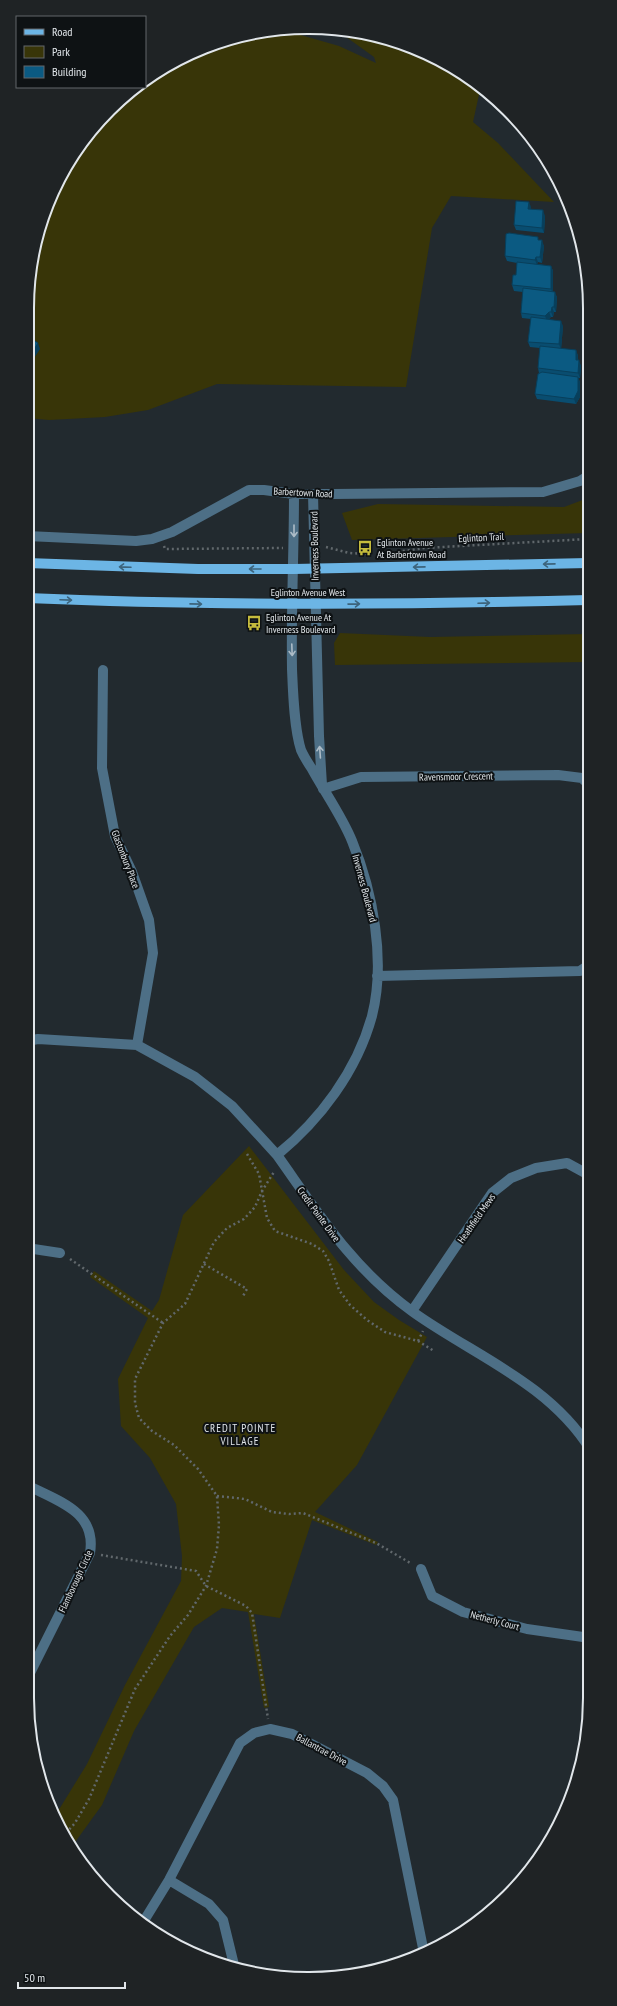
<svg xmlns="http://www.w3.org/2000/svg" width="617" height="2006" font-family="'PT Sans Narrow',sans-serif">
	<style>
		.green { fill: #383508 }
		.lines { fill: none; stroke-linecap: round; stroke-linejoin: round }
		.path { stroke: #61686c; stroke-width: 2.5; stroke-dasharray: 2 3; stroke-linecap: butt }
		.minor { stroke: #4d6f86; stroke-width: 10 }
		.major { stroke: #6cb5e5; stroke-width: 10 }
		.wall { fill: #094d70 }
		.shaded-wall { fill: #083f5b }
		.building { fill: #0b5a82; stroke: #083f5b }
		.oneway { stroke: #adbcc7 }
		.oneway2 { stroke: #3d647c }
		.labels { text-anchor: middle; stroke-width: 4; stroke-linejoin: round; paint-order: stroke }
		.street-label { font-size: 10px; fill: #e1e6ea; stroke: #0e1214 }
		.poi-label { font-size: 10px; fill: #e1e6ea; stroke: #0e1214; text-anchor: start }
		.neighbourhood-label { font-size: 11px; letter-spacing: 1px; fill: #e1e6ea; stroke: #0e1214 }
		.rim { fill: none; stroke: #e1e6ea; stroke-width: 2 }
	</style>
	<rect width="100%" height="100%" fill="#222a2f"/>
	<!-- green -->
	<path class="green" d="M 283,30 L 339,46 L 376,63 L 374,57 L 342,34 L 344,31 L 364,32 L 449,65 L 480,90 L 473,122 L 498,143 L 554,202 L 451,196 L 432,228 L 406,387 L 217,384 L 148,410 L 105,417 L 49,420 L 27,418 L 27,309 L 32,253 L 49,201 L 75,152 L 110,109 L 137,87 L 145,87 L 145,80 C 181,50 237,34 283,30 Z
		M 588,498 L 588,533 L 352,540 L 342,513 L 378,504 L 564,507 Z
		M 340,633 L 430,637 L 588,634 L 588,662 L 335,665 L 334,643 Z
		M 249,1146 L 344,1270 L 374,1302 L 399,1320 L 427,1337 L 357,1465 L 315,1512 L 378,1542 L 376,1545 L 312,1520 L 280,1618 L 254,1614 L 269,1707 L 264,1708 L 248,1612 L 222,1608 L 194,1627 L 134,1731 L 102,1805 L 73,1845 L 55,1816 L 87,1764 L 125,1685 L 181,1581 L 182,1556 L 176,1504 L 150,1458 L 121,1426 L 118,1379 L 148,1318 L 90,1277 L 94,1271 L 152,1311 L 159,1300 L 183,1215 Z"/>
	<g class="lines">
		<!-- path -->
		<path class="path" d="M 164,546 L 165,549 L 283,548
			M 326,547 L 349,553 L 368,554
			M 383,554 L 424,548 L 588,539
			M 247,1154 L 259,1174 L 267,1218 L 275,1231 L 312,1244 L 323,1251 L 329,1261 L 339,1290 L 350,1305 L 367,1320 L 385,1332 L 418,1341 L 434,1351
			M 70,1259 L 163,1323
			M 204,1264 L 247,1289 L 243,1296
			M 418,1341 L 423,1331
			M 217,1496 L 245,1499 L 272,1512 L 289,1514 L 303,1513 L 376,1543 L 412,1564
			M 101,1555 L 196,1571 L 206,1586 L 246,1606 L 252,1613 L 268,1719
			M 66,1833 L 75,1823 L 89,1799 L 135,1689 L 170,1636 L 188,1615 L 206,1586 L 217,1549 L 219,1525 L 217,1496 L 198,1469 L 174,1445 L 152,1431 L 139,1418 L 135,1403 L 135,1379 L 163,1323 L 185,1304 L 214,1242 L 227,1228 L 244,1219 L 255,1207 L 262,1191 L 274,1172"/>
		<!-- minor -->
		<path class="minor" d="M 313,494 L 319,736 L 322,785
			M 27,536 L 136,541 L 152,539 L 172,532 L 249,490 L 264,490 L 294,494 L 333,494 L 543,492 L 580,481 L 588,476
			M 103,670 L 102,768 L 115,836 L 132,872 L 149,920 L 153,953 L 137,1045
			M 323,789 L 361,777 L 558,775 L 582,778 L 588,784
			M 377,976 L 580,971 L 589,965
			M 27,1041 L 38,1039 L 137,1045 L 195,1077 L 232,1106 L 277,1155 C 319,1214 352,1268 413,1312 C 473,1355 549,1383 590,1449
			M 277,1155 C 320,1120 357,1071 372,1016 C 386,961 373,892 352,841 C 343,818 324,791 312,769 C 308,763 304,757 301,750 C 294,728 293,692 292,669 C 291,610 294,552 294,494
			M 27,1248 L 60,1253
			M 412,1311 L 492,1193 L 511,1178 L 536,1168 L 567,1163 L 589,1175
			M 27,1485 C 57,1501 97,1511 90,1553 L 27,1679
			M 421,1569 L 432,1596 L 463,1612 L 527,1629 L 590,1638
			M 169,1880 L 209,1904 L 223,1920 L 234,1965
			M 142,1924 L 169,1880 L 240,1743 L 254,1733 L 270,1729 L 292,1734 L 367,1773 L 383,1786 L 393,1800 L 424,1953"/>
		<!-- major -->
		<path class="major" d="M 27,563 L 198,569 L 294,569 L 588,563
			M 27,598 C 214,606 401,605 588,600"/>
	</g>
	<!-- wall -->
	<path class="wall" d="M 531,207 L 530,209 L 545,216 L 544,233 L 516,230 L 514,225 Z
		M 539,240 L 544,246 L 542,263 L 538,262 L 537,264 L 551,266 L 553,271 L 553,292 L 557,297 L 556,312 L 554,312 L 553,317 L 551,317 L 549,319 L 563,326 L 561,349 L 576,350 L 578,356 L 578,360 L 581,366 L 580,378 L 578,378 L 580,382 L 580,397 L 576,404 L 537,399 L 535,394 L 539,373 L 538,368 L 540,348 L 530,347 L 528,342 L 531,319 L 522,318 L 521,313 L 523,292 L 514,291 L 512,285 L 516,275 L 517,263 L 507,261 L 505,256 Z"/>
	<!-- shaded-wall -->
	<path class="shaded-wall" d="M 529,202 L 531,207 L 530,214 L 528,209 Z
		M 543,210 L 545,216 L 544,233 L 542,228 Z
		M 542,240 L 544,246 L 542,263 L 540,257 Z
		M 536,257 L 538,262 L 537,265 L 535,260 Z
		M 551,266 L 553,271 L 553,295 L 551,289 Z
		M 555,292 L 557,297 L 556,312 L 554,307 Z
		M 552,307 L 554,312 L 553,317 L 551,312 Z
		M 549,312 L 551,317 L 547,321 L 545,316 Z
		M 561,321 L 563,326 L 561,350 L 559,344 Z
		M 38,343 L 40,349 L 27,369 L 27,361 Z
		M 576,350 L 578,356 L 578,365 L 576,360 Z
		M 579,360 L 581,366 L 580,378 L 578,373 Z
		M 578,377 L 580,382 L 580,397 L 576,404 L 574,399 Z"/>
	<!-- building -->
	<path class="building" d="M 516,201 L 529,202 L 528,209 L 543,210 L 542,228 L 514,225 Z
		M 509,233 L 538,237 L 538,240 L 542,240 L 540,257 L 536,257 L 535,260 L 505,256 L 506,234 Z
		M 517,262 L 551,266 L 551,289 L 512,285 L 513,275 L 516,275 Z
		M 523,288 L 555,292 L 554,307 L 552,307 L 551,312 L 549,312 L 545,316 L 521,313 Z
		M 531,317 L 561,321 L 559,344 L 528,342 Z
		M 27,336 L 38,343 L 27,361 Z
		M 540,346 L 576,350 L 576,360 L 579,360 L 578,373 L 538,368 Z
		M 542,372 L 578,377 L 578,391 L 574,399 L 535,394 L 538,374 Z"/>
	<!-- one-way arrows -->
	<defs><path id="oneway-shaft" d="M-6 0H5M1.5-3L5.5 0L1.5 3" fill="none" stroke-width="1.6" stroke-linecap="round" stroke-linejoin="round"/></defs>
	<g class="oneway">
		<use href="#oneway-shaft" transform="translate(294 531) rotate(90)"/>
		<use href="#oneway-shaft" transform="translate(292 650) rotate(88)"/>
		<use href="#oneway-shaft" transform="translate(320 752) rotate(-94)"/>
	</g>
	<g class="oneway2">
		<use href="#oneway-shaft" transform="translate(549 564) rotate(179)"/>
		<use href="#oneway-shaft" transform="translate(125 567) rotate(-178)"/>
		<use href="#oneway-shaft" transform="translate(419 567) rotate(179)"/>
		<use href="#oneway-shaft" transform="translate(255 569) rotate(-180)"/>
		<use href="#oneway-shaft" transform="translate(66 600) rotate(2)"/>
		<use href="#oneway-shaft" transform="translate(484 603) rotate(-2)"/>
		<use href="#oneway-shaft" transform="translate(196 604) rotate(1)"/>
		<use href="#oneway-shaft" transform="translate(354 604) rotate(-1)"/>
	</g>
	<!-- icons -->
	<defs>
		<g id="bus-bare" transform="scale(1.2)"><path d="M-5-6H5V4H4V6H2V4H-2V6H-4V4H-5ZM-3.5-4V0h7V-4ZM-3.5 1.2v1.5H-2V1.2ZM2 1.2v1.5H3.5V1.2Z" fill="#c5bc3d" stroke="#0e1214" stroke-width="2.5" paint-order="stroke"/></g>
	</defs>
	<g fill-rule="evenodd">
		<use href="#bus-bare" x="365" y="548"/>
		<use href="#bus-bare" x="254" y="623"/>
	</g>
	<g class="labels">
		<!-- street labels -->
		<g class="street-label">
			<text transform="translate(303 492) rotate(3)" y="4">Barbertown Road</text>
			<text transform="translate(481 537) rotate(-3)" y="4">Eglinton Trail</text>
			<text transform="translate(314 546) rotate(-91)" y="4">Inverness Boulevard</text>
			<text x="308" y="596">Eglinton Avenue West</text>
			<text transform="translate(456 776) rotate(-1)" y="4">Ravensmoor Crescent</text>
			<text transform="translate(126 859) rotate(69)" y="4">Glastonbury Place</text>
			<text transform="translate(365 888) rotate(75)" y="4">Inverness Boulevard</text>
			<text transform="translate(319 1214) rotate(54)" y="4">Credit Pointe Drive</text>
			<text transform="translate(476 1218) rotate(-55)" y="4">Heathfield Mews</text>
			<text transform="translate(75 1581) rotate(-65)" y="4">Flamborough Circle</text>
			<text transform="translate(495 1620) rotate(15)" y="4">Netherly Court</text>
			<text transform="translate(322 1749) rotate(28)" y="4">Ballantrae Drive</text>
		</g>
		<!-- poi labels -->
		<g class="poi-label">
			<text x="377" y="546">Eglinton Avenue<tspan x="377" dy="12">At Barbertown Road</tspan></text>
			<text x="266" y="621">Eglinton Avenue At<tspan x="266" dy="12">Inverness Boulevard</tspan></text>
		</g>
		<!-- neighbourhood labels -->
		<g class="neighbourhood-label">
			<text x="240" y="1432">CREDIT POINTE<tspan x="240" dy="13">VILLAGE</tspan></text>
		</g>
	</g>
	<!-- crop -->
	<path d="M0 0H617V2006H0ZM308 34H309A274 274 0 0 1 583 308V1698A274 274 0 0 1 309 1972H308A274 274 0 0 1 34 1698V308A274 274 0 0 1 308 34Z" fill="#1f2325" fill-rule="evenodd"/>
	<path class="rim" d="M308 34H309A274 274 0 0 1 583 308V1698A274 274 0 0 1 309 1972H308A274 274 0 0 1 34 1698V308A274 274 0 0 1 308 34Z"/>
	<!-- legend -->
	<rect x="16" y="16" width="130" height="72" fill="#0e1214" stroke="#62676a"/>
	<rect x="24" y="29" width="20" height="6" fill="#6cb5e5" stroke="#62676a"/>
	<text x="52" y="36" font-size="12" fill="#e1e6ea">Road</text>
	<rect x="24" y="46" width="20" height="12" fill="#383508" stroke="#62676a"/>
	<text x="52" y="56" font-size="12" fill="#e1e6ea">Park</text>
	<rect x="24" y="66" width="20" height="12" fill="#0b5a82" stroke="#62676a"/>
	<text x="52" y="76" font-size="12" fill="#e1e6ea">Building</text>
	<!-- scale -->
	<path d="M18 1982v6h107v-6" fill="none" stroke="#e1e6ea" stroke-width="2"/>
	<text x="24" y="1982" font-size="12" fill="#e1e6ea" stroke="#0e1214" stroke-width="3" paint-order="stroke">50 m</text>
</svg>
